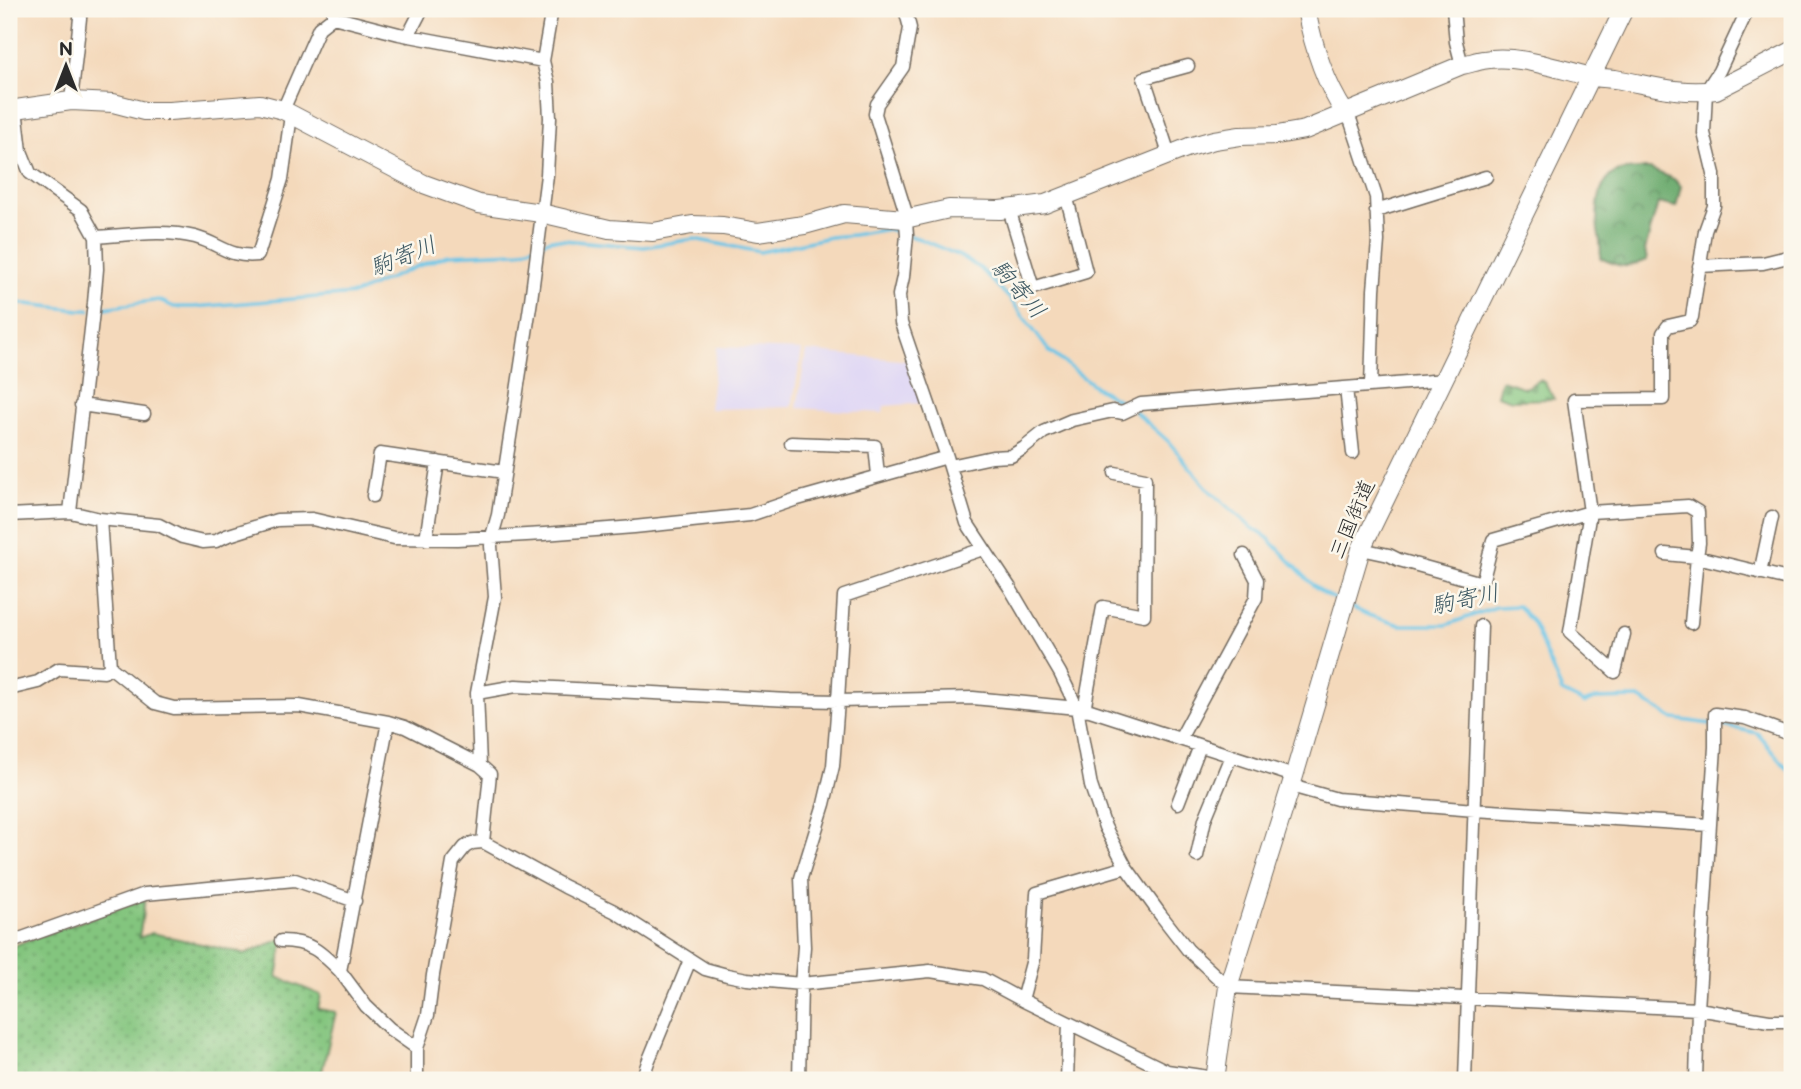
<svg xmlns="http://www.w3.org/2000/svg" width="1801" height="1089" font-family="'Balsamiq Sans','Klee One',sans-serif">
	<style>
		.built { fill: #ded5f5 }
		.forest { fill: url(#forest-crowns); stroke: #4a6a4c; stroke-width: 2 }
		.cemetery { fill: url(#cemetery-stones); stroke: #577854; stroke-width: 2 }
		.park { fill: url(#park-dots); stroke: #577854; stroke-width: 2 }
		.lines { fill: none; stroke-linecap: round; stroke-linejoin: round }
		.stream { stroke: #69c5e7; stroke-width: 3.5 }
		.street-casing { stroke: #71685d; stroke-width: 15 }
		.secondary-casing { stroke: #71685d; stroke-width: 20 }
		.street { stroke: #fff; stroke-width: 12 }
		.secondary { stroke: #fff; stroke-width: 18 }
		.labels { text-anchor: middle; stroke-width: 5; stroke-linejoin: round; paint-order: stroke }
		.street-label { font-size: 21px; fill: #2b2b2b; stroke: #fbf7ec }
		.water-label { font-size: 23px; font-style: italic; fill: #3e5963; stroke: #fbf7ec }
	</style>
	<defs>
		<pattern id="forest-crowns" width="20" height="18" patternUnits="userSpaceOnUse" patternTransform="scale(1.75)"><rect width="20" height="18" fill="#6aaa6d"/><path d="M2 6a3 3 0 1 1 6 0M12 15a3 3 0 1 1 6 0" fill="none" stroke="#578b5a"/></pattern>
		<pattern id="cemetery-stones" width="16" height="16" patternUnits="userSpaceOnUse" patternTransform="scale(1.75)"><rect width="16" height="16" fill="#83c57e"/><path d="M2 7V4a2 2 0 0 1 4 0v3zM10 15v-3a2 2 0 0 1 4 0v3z" fill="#6ba067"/></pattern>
		<pattern id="park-dots" width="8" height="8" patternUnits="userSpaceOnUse" patternTransform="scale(1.75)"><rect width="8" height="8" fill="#83c57e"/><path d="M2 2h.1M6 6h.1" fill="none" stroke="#6ba067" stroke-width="1.8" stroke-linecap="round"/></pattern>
	</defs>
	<rect width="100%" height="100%" fill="#fbf7ec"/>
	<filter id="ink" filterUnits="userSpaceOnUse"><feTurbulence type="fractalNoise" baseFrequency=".0143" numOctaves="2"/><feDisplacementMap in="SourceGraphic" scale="14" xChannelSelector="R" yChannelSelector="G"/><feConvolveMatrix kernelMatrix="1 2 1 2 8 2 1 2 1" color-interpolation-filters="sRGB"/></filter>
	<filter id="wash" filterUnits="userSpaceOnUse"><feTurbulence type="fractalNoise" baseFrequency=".00686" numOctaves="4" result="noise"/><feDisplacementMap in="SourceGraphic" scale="28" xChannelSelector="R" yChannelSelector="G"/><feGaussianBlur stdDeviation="1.57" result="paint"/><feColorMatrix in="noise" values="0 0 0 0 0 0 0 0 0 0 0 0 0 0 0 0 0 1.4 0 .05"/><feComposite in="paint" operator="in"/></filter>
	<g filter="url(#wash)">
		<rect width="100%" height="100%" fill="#f4d9bb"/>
		<!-- built -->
		<path class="built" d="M 717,347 L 802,350 L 792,407 L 709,409 Z
			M 806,351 L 910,361 L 923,403 L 884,406 L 883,413 L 797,408 Z"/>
		<!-- forest -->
		<path class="forest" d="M 1650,169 L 1674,179 L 1681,186 L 1676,207 L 1658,203 L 1645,250 L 1647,260 C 1626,269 1622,268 1600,258 C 1602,248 1600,241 1598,231 C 1596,213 1597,180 1617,172 C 1627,168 1640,169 1650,169 Z"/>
		<!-- cemetery -->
		<path class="cemetery" d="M 1501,380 L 1525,388 L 1540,380 L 1545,383 L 1554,399 L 1512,400 L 1497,395 Z"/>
		<!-- park -->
		<path class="park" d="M 145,899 L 139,938 L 152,933 L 246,954 L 284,938 L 277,977 L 321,995 L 318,1009 L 336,1012 L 320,1080 L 9,1080 L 9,953 L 15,945 Z"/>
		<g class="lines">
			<!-- stream -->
			<path class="stream" d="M 541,243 L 551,239 L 644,247 L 694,239 L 760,252 L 830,237 L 853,235 L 888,229 L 920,239 L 960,256 L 981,269 L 1011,300 L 1049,351 L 1097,388 L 1129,406
				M 9,302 L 80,310 L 90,310
				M 98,309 L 159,300 L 174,307 L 194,307 L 355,294 L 413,268 L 448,255 L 518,252 L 534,246
				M 1134,411 L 1168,441 L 1209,490 L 1251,527 L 1268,538 L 1313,585 L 1325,594 L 1341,602
				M 1351,607 L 1368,615 L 1400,625 L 1446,625 L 1496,607 L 1518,606 L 1533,623 L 1562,692 L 1584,703 L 1595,699 L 1639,698 L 1674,719 L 1711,724
				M 1719,725 L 1757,733 L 1792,774"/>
		</g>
	</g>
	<g filter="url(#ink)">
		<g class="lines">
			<!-- street casing -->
			<g class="street-casing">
				<path id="street" d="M 333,9 L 333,17 L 399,34 L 543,61
					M 905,9 L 910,28 L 903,67 L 877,104 L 875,114 L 905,210 L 907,235 L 903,277 L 899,295 L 901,323 L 947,457 L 967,523 L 1010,588 L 1060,673 L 1077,708 L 1091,786 L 1105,827 L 1126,867 L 1160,914 L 1188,950 L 1228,987 L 1698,1009 L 1769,1021 L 1792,1021
					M 1453,9 L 1456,42 L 1462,65
					M 408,36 L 422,9
					M 71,101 L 81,9
					M 16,109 L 21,151 L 30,173 L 81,210 L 96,237 L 97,269 L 94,303 L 70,512
					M 283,110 L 319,28 L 333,17
					M 1345,113 L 1351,122 L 1376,197 L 1378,241 L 1374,290 L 1371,386
					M 1169,154 L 1144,78 L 1188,66
					M 1009,209 L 1033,288 L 1086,272 L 1066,195
					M 1376,211 L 1486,177
					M 96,237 C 128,235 164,229 195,237 C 221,244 228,258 258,255 L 282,179 L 291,115
					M 1699,266 L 1763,263 L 1792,256
					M 1346,388 L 1353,453
					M 81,405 L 144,414
					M 791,443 L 875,446 L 878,475
					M 950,466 L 992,457 L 1011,456 L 1024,448 L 1044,432 L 1072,420 L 1113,411 L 1122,413 L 1141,404 L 1445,380
					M 373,496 L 380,454 L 504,472
					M 9,515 L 70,512 L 100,519 L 159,525 L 182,537 L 203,542 L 216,541 L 226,536 L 277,520 L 312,519 L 394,538 L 457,539 L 544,534 L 634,527 L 750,515 L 794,500 L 947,457
					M 100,519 L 110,667
					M 426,539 L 438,462
					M 1361,549 L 1389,555 L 1399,560 L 1482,583 L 1493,540 L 1590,512 L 1688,506 L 1698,512 L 1699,543 L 1697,557 L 1792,580
					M 1665,554 L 1697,557 L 1691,623
					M 1760,573 L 1772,517
					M 1624,634 L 1615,672 L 1570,632 L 1590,512 L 1574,400 L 1663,399 L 1663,333 L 1668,326 L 1690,321 L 1692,317 L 1705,231 L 1714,206 L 1714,174 L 1704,133 L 1706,91 L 1719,71 L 1748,9
					M 9,689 L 38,682 L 59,669 L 104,672 L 110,667 L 155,703 L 174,708 L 299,706 L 388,722 L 405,727 L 480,765 L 490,774 L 483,842
					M 477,693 L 516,686 L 790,700 L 838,701 L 973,698 L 1077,708 L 1090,710 L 1294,776
					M 1077,708 L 1085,705 L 1103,607 L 1144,615 L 1145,479 L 1115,473
					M 388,722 L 340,971 L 366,1006 L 390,1029 L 417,1048
					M 1180,739 L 1256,598 L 1257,580 L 1244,555
					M 480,765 L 477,693 L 495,597 L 491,546 L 492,536 L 498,515 L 531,300 L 547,175 L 550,118 L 548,82 L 543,61 L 552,9
					M 1291,786 L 1337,799 L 1475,810 L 1709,825
					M 1178,803 L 1200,746
					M 1197,856 L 1205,819 L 1231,756
					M 281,941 C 310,941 321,952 340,971
					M 9,947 L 14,941 L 145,894 L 295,880 L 355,901
					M 1022,1000 L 1033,959 L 1037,893 L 1126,867
					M 417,1080 L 417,1048 L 428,1015 L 433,975 L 453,862 L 465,847 L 472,843 L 483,842 L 565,887 L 614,911 L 705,969 L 727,975 L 747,979 L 801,984 L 930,971 L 983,979 L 1022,1000 L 1167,1071 L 1215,1078
					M 642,1080 L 648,1062 L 690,960
					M 799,1080 L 801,984 L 804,947 L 801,878 L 824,804 L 833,766 L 838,701 L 844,596 L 983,549
					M 1067,1080 L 1069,1023
					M 1465,1080 L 1481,626
					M 1696,1080 L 1698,1009 L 1715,747 L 1715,714 L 1745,718 L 1792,735"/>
			</g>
			<!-- secondary casing -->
			<g class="secondary-casing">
				<path id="secondary" d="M 1306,9 C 1313,46 1324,81 1345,113
					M 9,110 L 71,101 L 113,103 L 144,111 L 169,111 L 260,104 L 283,110 L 424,184 L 479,204 L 541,213 L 609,229 L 653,232 L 692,225 L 723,226 L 758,232 L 804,225 L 844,214 L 905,219 L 949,209 L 1000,210 L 1045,204 L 1189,147 L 1214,140 L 1240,136 L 1277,135 L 1305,130 L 1462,65 C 1469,64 1476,61 1483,60 C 1518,54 1554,68 1588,76 C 1597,78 1606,78 1615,79 C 1651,85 1679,95 1716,90 L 1792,51
					M 1215,1080 L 1228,987 L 1294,776 L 1361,549 L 1624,9"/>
			</g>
			<!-- street -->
			<use href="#street" class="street"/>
			<!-- secondary -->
			<use href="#secondary" class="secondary"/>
		</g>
	</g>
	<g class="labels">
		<!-- street labels -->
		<g class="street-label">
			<text transform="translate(1352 519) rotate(-67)" y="7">三国街道</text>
		</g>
		<!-- water labels -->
		<g class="water-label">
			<text transform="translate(403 256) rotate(-22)" y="8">駒寄川</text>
			<text transform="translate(1019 289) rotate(49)" y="8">駒寄川</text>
			<text transform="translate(1465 599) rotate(-12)" y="8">駒寄川</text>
		</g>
	</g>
	<!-- margin -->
	<rect width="1801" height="1089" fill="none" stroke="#fbf7ec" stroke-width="35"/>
	<!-- north arrow -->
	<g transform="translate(66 66)" stroke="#fbf7ec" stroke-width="5" paint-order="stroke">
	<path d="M0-5L12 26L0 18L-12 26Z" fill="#2b2b2b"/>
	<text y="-10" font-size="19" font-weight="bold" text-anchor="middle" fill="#2b2b2b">N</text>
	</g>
</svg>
